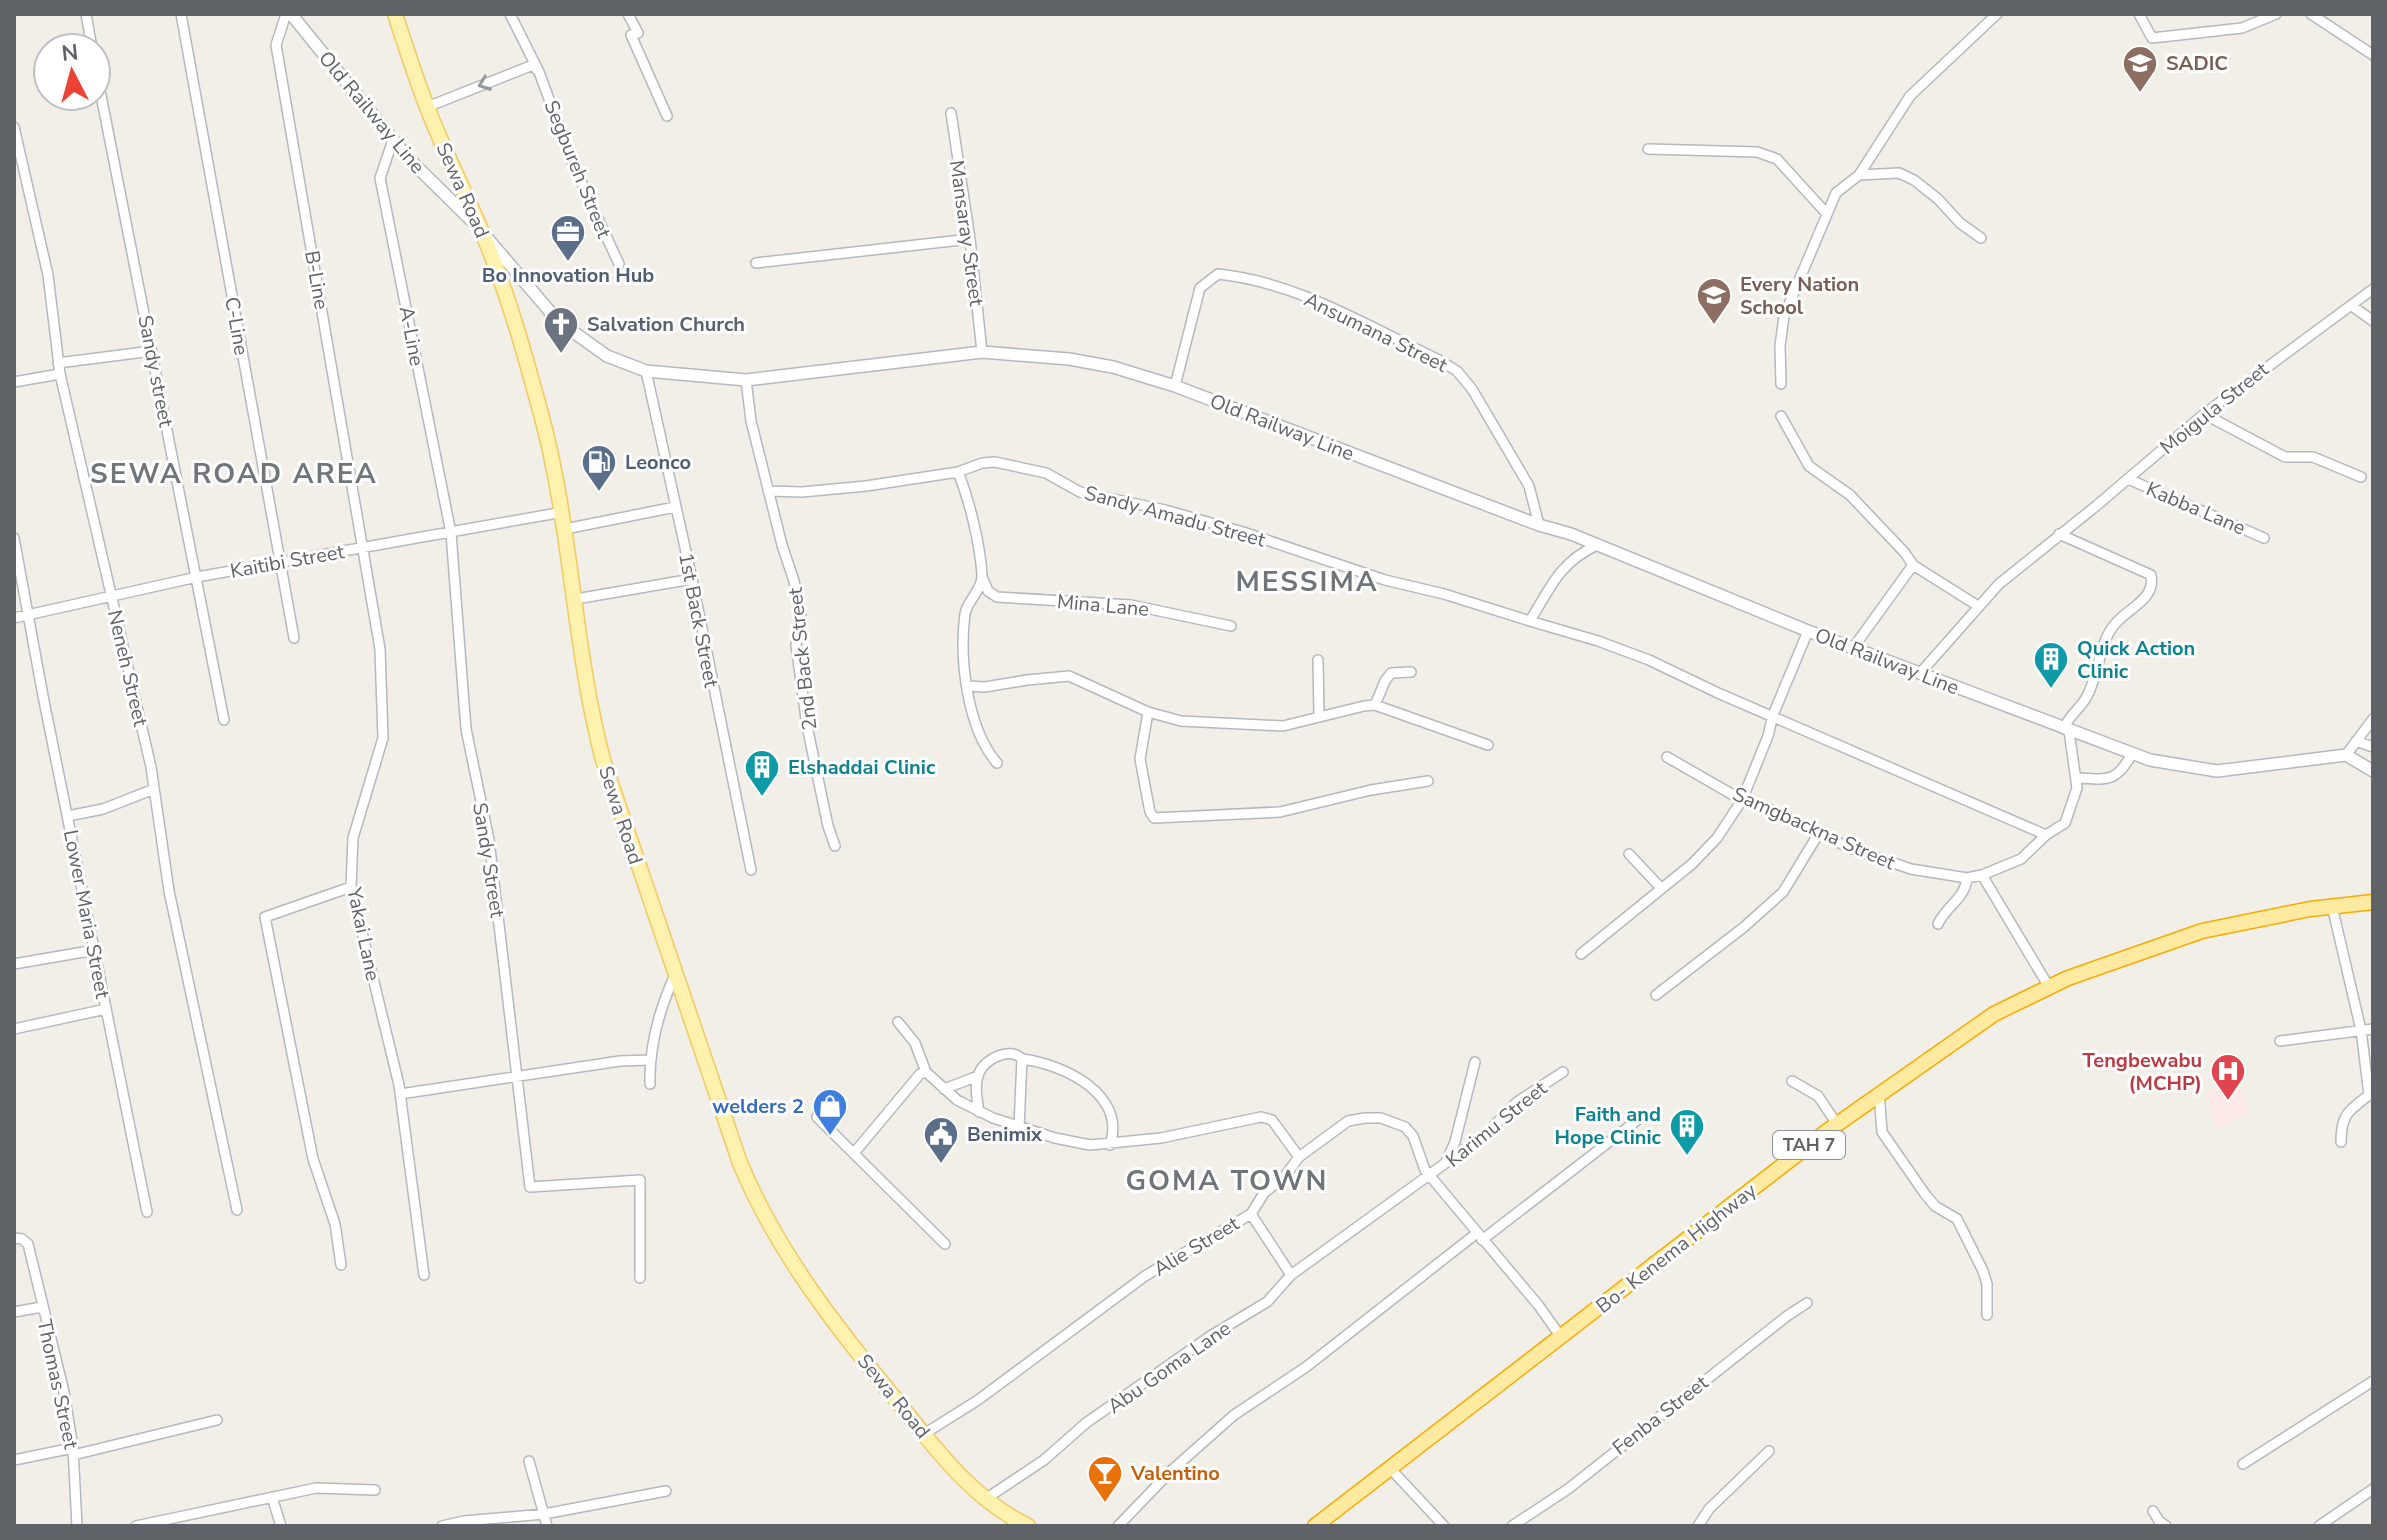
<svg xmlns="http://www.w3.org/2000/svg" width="2387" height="1540" font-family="'Nunito Sans',sans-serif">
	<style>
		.medical { fill: #fce8e6 }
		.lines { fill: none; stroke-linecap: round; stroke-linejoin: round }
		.minor-casing { stroke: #b5b8bc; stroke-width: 12 }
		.tertiary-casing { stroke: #b5b8bc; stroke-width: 14 }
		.primary-casing { stroke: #f2c960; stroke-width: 17 }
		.trunk-casing { stroke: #f9ab00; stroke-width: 17 }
		.minor { stroke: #fff; stroke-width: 9 }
		.tertiary { stroke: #fff; stroke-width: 11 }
		.primary { stroke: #fff2af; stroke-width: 14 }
		.trunk { stroke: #feeaa1; stroke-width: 14 }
		.oneway { stroke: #979a9d }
		.labels { text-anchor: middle; stroke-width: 6; stroke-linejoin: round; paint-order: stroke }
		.shield { fill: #fff; stroke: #8f9295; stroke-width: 2 }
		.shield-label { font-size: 18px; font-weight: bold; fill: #5f6368 }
		.education-label { font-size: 20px; font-weight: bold; fill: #785e54; stroke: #fff; text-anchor: start }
		.street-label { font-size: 20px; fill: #5f6368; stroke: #fff }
		.service-label { font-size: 20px; font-weight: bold; fill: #4e5e75; stroke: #fff; text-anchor: start }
		.worship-label { font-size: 20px; font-weight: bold; fill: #5b616d; stroke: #fff; text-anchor: start }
		.culture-label { font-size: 20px; font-weight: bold; fill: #0d838f; stroke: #fff; text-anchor: start }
		.health-label { font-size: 20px; font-weight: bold; fill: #be3a42; stroke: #fff; text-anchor: end }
		.shop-label { font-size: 20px; font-weight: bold; fill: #366cbe; stroke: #fff; text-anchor: end }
		.food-label { font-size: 20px; font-weight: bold; fill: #c56008; stroke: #fff; text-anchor: start }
		.district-label { font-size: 28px; font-weight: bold; letter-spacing: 2px; fill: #70757a; stroke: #fff }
	</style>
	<rect width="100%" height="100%" fill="#f1efe8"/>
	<!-- medical -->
	<path class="medical" d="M 2237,1081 L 2250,1113 L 2218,1128 L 2206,1091 Z"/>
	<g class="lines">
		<!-- minor casing -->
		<g class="minor-casing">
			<path id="minor" d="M 86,14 L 92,48
				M 181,14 L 294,638
				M 286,14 L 276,45 L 380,649 L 383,738 L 353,838 L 351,887 L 399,1085 L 424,1275
				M 510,14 L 539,72 L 573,164 L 619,264
				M 628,14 L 638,33 L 631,35 L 667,116
				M 2139,14 L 2152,38 L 2242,28 L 2276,14
				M 2311,14 L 2373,55
				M 96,70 L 224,720
				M 427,107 L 533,65 L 537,70
				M 951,113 L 970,239 L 982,352
				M 14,127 L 48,275 L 60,374 L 151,767 L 169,891 L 237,1210
				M 393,140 L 380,178 L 451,533 L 466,729 L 489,840 L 530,1187 L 640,1180 L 640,1278
				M 1648,149 L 1757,152 L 1777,159 L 1827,214
				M 1859,175 L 1899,173 L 1914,180 L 1938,199 L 1960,223 L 1981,238
				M 756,263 L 970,239
				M 2352,306 L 2373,321
				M 58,363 L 152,351
				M 646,371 L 692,579 L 751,870
				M 746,380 L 751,421 L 782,545 L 794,581 L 801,617 L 796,645 L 807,726 L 828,826 L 835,846
				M 14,382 L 60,374
				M 1781,384 L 1780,346 L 1784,316 L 1836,193 L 1859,175 L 1910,96 L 1997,14
				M 1175,386 L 1200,288 L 1218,274 C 1297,282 1367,326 1439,360 L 1457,371 L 1472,389 L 1529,486 L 1539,525
				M 2204,414 L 2285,457 L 2313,457 L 2361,477
				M 1781,416 L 1809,466 L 1850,495 L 1905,553 L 1913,565 L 1978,606
				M 958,472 C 970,502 980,544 982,575 C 983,589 967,601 965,614 C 959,659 967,728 997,763
				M 2128,479 L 2264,538
				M 768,491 L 802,492 L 866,486 L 958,472 L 982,463 L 995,462 L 1046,473 L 1080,492 L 1165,510 L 1243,532 L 1385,580 L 1444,594 L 1530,621
				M 565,529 L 675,507
				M 2059,534 L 2151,575 C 2155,597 2135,605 2121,618 C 2097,638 2101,673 2086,698 C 2079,710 2068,716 2064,729
				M 14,538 L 43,696 L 147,1212
				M 1597,545 C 1560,562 1550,588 1530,621 L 1598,641 L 1649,660 L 1718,693 L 2046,835
				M 983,579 L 988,591 L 997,597 L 1131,605 L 1231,626
				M 576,599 L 692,579
				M 14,618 L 197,577 L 563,512
				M 1853,648 L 1913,565
				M 1318,660 L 1319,715
				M 1921,672 L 1999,584 L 2096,506 L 2204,414 L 2373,289
				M 968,686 L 985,687 L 1027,680 L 1069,676 L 1148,712 L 1181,721 L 1283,726 L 1364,706 L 1375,705 L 1488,745
				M 1375,705 L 1385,681 L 1391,673 L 1411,672
				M 1148,712 L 1140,759 L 1150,812 L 1154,818 L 1280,812 L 1371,790 L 1428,781
				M 2356,741 L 2373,747
				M 2346,755 L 2373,719
				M 1667,757 L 1742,800 L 1774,811 L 1850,848 L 1911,869 L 1967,878 L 1982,875 L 2021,859 L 2046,835 L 2065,823 L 2077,788 L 2069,731
				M 2078,778 C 2109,780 2116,782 2132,754
				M 68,816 L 103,809 L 154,789
				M 1629,854 L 1661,888
				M 1982,875 L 2049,987
				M 2332,906 L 2361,1030 L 2369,1095 C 2348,1111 2341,1115 2341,1142
				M 1938,924 C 1946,906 1965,899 1967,878
				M 1581,954 L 1692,864 L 1717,838 L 1742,800 L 1768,736 L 1773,715 L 1808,631
				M 14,964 L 95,950
				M 1656,995 L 1744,927 L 1783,892 L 1819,833
				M 898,1022 L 915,1043 L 926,1072
				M 14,1029 L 106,1009
				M 2280,1041 L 2373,1029
				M 1022,1059 C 1063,1064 1127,1094 1110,1145
				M 1792,1081 L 1818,1096 L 1837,1124
				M 650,1084 C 649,1045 659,1010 675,975
				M 944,1089 L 978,1076
				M 1879,1092 L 1882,1132 L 1925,1194 L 1935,1206 L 1957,1219 L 1983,1271 L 1987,1284 L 1987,1315
				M 400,1094 L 620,1061 L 649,1060
				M 979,1112 C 977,1098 974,1086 979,1073 C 985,1059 1010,1046 1022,1059 L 1019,1127
				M 817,1117 L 945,1244
				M 854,1153 L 920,1074 L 926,1072 L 957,1100 L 993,1118 L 1055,1138 L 1090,1145 L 1161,1138 L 1261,1117 L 1272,1120 L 1299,1157
				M 1446,1162 L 1455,1142 L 1475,1062
				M 14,1238 L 22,1239 L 28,1244 L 64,1392 L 73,1448 L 77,1526
				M 1482,1240 L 1640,1118
				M 341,1265 L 335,1224 L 313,1159 L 265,917 L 351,887
				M 1291,1275 L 1487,1133 L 1517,1102 L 1563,1072
				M 14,1312 L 42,1307
				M 924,1434 L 978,1400 L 1145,1276 L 1251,1214 L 1264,1193 L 1285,1176 L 1299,1157 L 1348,1121 L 1365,1118 L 1381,1118 L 1405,1127 L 1413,1136 L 1425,1170 L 1539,1306 L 1561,1337
				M 73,1455 L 217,1420
				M 14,1460 L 73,1448
				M 529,1461 L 547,1526
				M 2243,1464 L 2373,1381
				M 1389,1467 L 1444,1526
				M 272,1497 L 281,1526
				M 984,1500 L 1044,1460 L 1086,1423 L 1212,1335 L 1267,1302 L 1291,1275 L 1251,1214
				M 2153,1511 L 2159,1521 L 2166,1526
				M 136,1526 L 316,1488 L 375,1490
				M 442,1526 L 464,1521 L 544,1514 L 666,1491
				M 1118,1526 L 1172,1470 L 1234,1415 L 1306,1367 L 1477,1233
				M 1512,1526 L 1568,1489 L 1787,1316 L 1807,1303
				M 1698,1526 L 1709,1509 L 1769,1451
				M 2319,1526 L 2373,1489"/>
		</g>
		<!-- tertiary casing -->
		<g class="tertiary-casing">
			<path id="tertiary" d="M 291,14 L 407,157 L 477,226
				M 488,239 L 558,321 L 607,356 L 646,371 L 746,380 L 982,352 L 1069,359 L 1113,367 L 1175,386 L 1539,525 L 1571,534 L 1808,631 L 2150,760 L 2217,771 L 2346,755 L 2373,771"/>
		</g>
		<!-- primary casing -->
		<g class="primary-casing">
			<path id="primary" d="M 395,14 C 406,47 416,80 429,112 C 449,163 475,211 494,262 C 513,311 527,363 541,414 C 572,528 573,646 603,760 L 740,1163 C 777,1252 836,1327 897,1401 C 935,1448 972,1499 1028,1526"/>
		</g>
		<!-- trunk casing -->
		<g class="trunk-casing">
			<path id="trunk" d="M 1315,1526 L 1826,1132 L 1994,1014 L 2068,978 L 2202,931 L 2310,909 L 2373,902"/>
		</g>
		<!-- minor -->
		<use href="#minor" class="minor"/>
		<!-- tertiary -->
		<use href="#tertiary" class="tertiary"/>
		<!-- primary -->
		<use href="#primary" class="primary"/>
		<!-- trunk -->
		<use href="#trunk" class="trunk"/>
	</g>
	<!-- one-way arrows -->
	<defs><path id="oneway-chevron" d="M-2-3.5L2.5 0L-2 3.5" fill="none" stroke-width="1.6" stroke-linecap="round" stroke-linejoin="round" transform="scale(2)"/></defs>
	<use class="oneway" href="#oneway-chevron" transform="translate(484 84) rotate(159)"/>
	<!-- icons -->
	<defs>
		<g id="university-pin" transform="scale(1.8)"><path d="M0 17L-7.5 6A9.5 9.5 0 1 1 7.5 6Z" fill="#8d6e63" stroke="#fff"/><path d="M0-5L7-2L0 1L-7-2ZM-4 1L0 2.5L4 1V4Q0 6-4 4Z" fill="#fff"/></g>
		<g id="office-pin" transform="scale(1.8)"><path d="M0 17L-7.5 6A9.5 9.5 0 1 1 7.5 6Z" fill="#5c6f8a" stroke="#fff"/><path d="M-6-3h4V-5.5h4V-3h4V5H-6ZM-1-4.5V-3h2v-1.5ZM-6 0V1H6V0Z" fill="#fff"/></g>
		<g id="school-pin" transform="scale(1.8)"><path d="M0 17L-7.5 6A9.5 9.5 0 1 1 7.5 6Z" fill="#8d6e63" stroke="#fff"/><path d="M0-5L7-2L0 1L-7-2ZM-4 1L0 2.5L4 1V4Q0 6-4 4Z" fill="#fff"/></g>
		<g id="church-pin" transform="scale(1.8)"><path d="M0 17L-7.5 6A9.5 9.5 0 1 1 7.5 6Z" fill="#6b7280" stroke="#fff"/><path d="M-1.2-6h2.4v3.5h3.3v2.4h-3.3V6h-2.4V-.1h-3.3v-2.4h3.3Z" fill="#fff"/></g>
		<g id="fuel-pin" transform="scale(1.8)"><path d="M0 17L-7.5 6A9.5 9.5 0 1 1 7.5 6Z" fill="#5c6f8a" stroke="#fff"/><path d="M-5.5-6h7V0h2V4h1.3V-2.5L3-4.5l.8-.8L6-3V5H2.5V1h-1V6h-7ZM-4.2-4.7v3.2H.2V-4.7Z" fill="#fff"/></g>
		<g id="building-pin" transform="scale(1.8)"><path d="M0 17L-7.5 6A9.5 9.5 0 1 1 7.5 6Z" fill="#0f9aa8" stroke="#fff"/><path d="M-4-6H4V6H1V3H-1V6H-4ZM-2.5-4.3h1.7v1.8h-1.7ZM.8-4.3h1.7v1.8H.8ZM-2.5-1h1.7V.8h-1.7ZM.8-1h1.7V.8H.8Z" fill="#fff"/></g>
		<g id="hospital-pin" transform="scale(1.8)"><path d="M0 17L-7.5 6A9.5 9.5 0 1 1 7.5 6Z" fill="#e0444e" stroke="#fff"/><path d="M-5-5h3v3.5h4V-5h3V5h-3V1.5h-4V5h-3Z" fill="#fff"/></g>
		<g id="shop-pin" transform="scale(1.8)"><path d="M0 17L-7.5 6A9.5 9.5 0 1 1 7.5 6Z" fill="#3f7fe0" stroke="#fff"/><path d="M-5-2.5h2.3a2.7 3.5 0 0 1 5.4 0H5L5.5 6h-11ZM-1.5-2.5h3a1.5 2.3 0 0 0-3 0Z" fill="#fff"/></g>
		<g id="civic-pin" transform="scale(1.8)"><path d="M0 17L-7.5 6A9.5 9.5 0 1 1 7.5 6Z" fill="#5c6f8a" stroke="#fff"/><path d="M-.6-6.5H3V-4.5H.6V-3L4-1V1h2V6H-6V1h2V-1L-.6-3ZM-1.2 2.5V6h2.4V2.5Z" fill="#fff"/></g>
		<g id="bar-pin" transform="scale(1.8)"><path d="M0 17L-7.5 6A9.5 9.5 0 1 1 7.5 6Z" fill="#e8710a" stroke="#fff"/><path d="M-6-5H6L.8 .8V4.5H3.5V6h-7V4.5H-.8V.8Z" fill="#fff"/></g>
	</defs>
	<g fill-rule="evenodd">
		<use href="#university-pin" x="2140" y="63"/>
		<use href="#office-pin" x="568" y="232"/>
		<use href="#school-pin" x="1714" y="295"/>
		<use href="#church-pin" x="561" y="324"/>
		<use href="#fuel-pin" x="599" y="462"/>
		<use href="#building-pin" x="2051" y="659"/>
		<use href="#building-pin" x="762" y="767"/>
		<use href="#hospital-pin" x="2228" y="1071"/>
		<use href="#shop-pin" x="830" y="1106"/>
		<use href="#building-pin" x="1687" y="1126"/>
		<use href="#civic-pin" x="941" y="1134"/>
		<use href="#bar-pin" x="1105" y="1473"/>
	</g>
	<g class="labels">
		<!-- shield labels -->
		<rect class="shield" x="1773" y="1131" width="72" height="28" rx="6"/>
		<g class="shield-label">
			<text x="1809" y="1151">TAH 7</text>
		</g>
		<!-- education labels -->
		<g class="education-label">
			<text x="2166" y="70">SADIC</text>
			<text x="1740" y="291">Every Nation<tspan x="1740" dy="23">School</tspan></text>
		</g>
		<!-- street labels -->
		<g class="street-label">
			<text transform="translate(372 112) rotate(50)" y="7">Old Railway Line</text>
			<text transform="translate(578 169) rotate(68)" y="7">Segbureh Street</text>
			<text transform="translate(463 190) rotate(66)" y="7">Sewa Road</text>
			<text transform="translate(967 233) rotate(82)" y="7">Mansaray Street</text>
			<text transform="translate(317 280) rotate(80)" y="7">B-Line</text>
			<text transform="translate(237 326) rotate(80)" y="7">C-Line</text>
			<text transform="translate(1376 332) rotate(26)" y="7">Ansumana Street</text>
			<text transform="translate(412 336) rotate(79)" y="7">A-Line</text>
			<text transform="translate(156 371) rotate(79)" y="7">Sandy street</text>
			<text transform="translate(2214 408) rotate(-39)" y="7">Moigula Street</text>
			<text transform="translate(1282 427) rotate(21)" y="7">Old Railway Line</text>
			<text transform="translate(2196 508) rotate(23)" y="7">Kabba Lane</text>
			<text transform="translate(1175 516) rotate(15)" y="7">Sandy Amadu Street</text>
			<text transform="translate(287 561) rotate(-10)" y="7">Kaitibi Street</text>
			<text transform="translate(1103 605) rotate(5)" y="7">Mina Lane</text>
			<text transform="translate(699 620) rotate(79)" y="7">1st Back Street</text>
			<text transform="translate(802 659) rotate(-96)" y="7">2nd Back Street</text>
			<text transform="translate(1887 661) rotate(21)" y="7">Old Railway Line</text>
			<text transform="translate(128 668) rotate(77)" y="7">Neneh Street</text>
			<text transform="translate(621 815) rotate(72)" y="7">Sewa Road</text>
			<text transform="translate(1814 828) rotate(24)" y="7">Samgbackna Street</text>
			<text transform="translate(489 860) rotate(81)" y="7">Sandy Street</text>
			<text transform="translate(87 914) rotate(79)" y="7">Lower Maria Street</text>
			<text transform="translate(364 934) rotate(78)" y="7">Yakai Lane</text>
			<text transform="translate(1496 1124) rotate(-39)" y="7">Karimu Street</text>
			<text transform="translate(1196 1246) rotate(-31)" y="7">Alie Street</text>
			<text transform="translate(1676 1248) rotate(-38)" y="7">Bo- Kenema Highway</text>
			<text transform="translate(1169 1367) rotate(-35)" y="7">Abu Goma Lane</text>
			<text transform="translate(58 1384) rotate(78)" y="7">Thomas Street</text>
			<text transform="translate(894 1396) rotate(51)" y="7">Sewa Road</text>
			<text transform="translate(1660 1415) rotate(-38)" y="7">Fenba Street</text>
		</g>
		<!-- service labels -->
		<g class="service-label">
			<text x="568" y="282" text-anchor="middle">Bo Innovation Hub</text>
			<text x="625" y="469">Leonco</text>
			<text x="967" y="1141">Benimix</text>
		</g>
		<!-- worship labels -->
		<g class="worship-label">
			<text x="587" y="331">Salvation Church</text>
		</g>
		<!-- culture labels -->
		<g class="culture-label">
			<text x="2077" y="655">Quick Action<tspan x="2077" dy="23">Clinic</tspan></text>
			<text x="788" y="774">Elshaddai Clinic</text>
			<text x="1661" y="1121" text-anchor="end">Faith and<tspan x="1661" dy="23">Hope Clinic</tspan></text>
		</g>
		<!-- health labels -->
		<g class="health-label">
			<text x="2202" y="1067">Tengbewabu<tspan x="2202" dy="23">(MCHP)</tspan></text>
		</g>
		<!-- shop labels -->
		<g class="shop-label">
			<text x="804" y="1113">welders 2</text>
		</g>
		<!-- food labels -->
		<g class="food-label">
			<text x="1131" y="1480">Valentino</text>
		</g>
		<!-- district labels -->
		<g class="district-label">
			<text x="234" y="483">SEWA ROAD AREA</text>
			<text x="1307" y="591">MESSIMA</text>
			<text x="1227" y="1190">GOMA TOWN</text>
		</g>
	</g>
	<!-- border -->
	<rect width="2387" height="1540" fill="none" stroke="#5f6368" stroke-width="32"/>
	<!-- north arrow -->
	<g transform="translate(72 72) rotate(354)"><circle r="38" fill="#ffffff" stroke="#bfc1c3" stroke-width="2"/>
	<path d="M0-6L14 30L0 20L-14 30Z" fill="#ea4335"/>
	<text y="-12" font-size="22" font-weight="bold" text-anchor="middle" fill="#5f6368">N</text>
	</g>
</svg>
